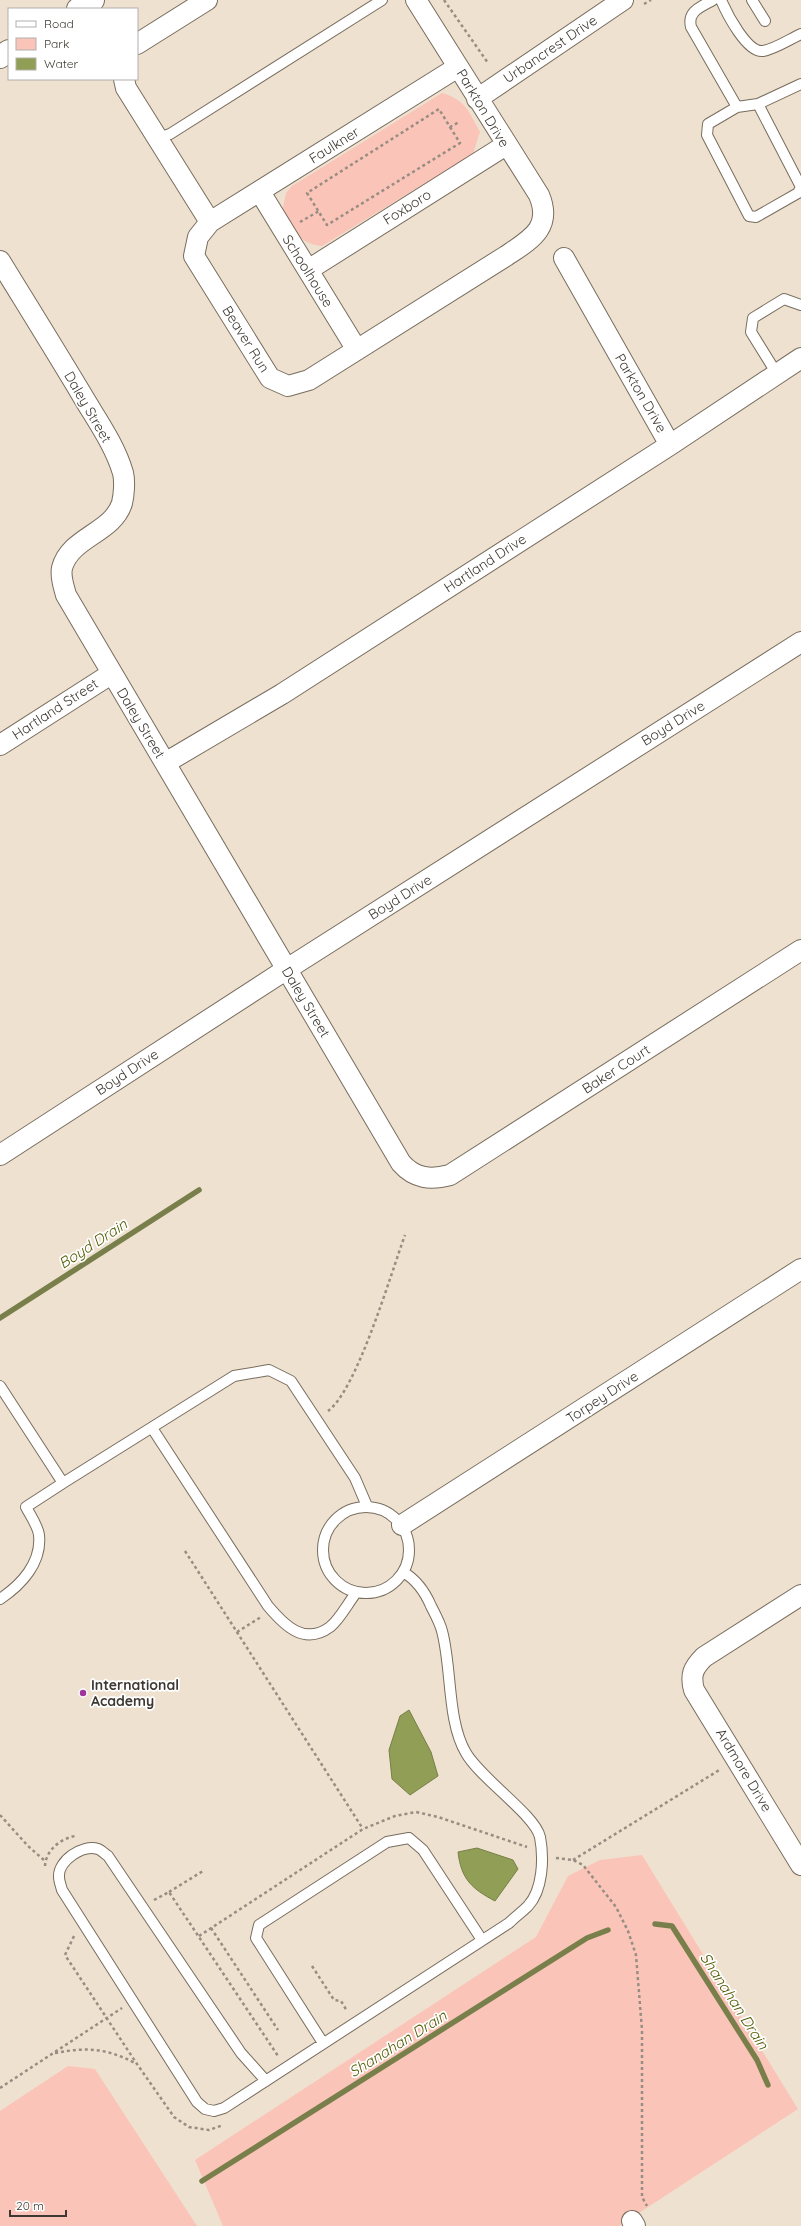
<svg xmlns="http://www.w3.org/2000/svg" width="801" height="2226" font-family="Quicksand,sans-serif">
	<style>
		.green { fill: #fbc4b8 }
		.water { fill: #919e55; stroke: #787f4a }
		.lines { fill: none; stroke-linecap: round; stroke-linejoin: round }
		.stream { stroke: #787f4a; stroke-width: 5.5 }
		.lane-casing { stroke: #786d5e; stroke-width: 12 }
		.street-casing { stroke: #786d5e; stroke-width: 22 }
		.primary-casing { stroke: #786d5e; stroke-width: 24 }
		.path { stroke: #978d82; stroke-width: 2.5; stroke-dasharray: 3 3; stroke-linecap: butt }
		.lane { stroke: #fff; stroke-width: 10 }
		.street { stroke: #fff; stroke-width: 20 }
		.primary { stroke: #fff; stroke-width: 22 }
		.poi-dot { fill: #9d369a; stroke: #fff; stroke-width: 1.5 }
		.labels { text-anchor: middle; stroke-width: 3.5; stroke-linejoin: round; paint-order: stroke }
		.street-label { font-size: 14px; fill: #3d3832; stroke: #fff }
		.poi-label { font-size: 14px; font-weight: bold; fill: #3d3832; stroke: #fff; text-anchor: start }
		.water-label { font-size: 15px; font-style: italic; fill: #515c02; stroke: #fff }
	</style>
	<rect width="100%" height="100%" fill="#eee1d0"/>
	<!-- green -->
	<path class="green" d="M 442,93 C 466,100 469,112 480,132 L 473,154 L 322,246 C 299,244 293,229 282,212 L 286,193 L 292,186 Z
		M 642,1855 L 798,2109 L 619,2226 L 223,2226 L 195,2160 L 536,1937 L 568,1876 L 600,1860 Z
		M 68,2066 L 95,2069 L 197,2226 L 0,2226 L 0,2111 Z"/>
	<!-- water -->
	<path class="water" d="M 409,1710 L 431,1752 L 438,1776 L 410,1795 L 392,1779 L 389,1750 L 400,1716 Z
		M 477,1848 L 513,1860 L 518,1869 L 495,1901 C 472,1889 461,1879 458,1852 Z"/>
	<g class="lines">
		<!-- stream -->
		<path class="stream" d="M 0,1318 L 199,1190
			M 655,1924 L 672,1926 L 757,2060 L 768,2085
			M 202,2181 L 587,1938 L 608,1930"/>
		<!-- lane casing -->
		<g class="lane-casing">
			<path id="lane" d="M 713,0 C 701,7 687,11 691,27 L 737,107
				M 721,0 C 727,14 747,53 763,51 C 775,49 790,39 801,34
				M 752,0 L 765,21
				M 758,104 L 801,187 L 798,193 L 756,217 L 749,216 L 707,135 L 708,124 L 737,107 L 758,104 L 801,84
				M 158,138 L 170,134 L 382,0
				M 777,374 L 751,332 L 753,318 L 784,299 L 801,305
				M 0,1386 L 63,1483 L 234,1376 L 269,1370 L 291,1381 L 355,1478 L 367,1506
				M 152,1428 L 268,1606 C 284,1625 304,1646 330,1627 C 340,1619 348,1603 356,1593
				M323 1550a43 43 0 1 1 86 0a43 43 0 1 1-86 0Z
				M 0,1599 C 21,1585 42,1563 39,1535 C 38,1526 30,1515 26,1507 L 63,1483
				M 323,2043 L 256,1938 L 259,1925 L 387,1842 L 409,1838 L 423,1850 L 482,1940
				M 266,2081 L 241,2053 L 108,1856 C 105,1854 101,1850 98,1849 C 82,1844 58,1861 59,1877 C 59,1881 61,1886 62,1890 L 197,2102 L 205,2109 L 214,2111 L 224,2108 L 509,1923 C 515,1917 522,1912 528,1906 C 543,1890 544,1858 540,1837 C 535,1815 480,1778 466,1753 C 447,1721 452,1668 442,1631 C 440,1623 435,1614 431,1606 C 425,1592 417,1580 403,1572"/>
		</g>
		<!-- street casing -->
		<g class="street-casing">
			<path id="street" d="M 416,0 L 539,195 C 553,228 530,240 506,256 L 309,380 L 288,386 L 270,378 L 194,256 L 198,237 L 210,222 L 458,67
				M 137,44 L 207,0
				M 124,79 L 126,88 L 210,222
				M 477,99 L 623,0
				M 260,192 L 357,350
				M 564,258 L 670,445
				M 0,261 C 27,305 55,350 82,395 C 96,419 115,445 123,473 C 125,481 124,495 122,503 C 113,533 70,537 62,568 C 60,577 64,587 66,595 L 401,1163 C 415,1179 431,1180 450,1175 L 801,950
				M 308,270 L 506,145
				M 0,745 L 111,674
				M 165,763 L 282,694 L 670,445 L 801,358
				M 0,1155 L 287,969 L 801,642
				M 402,1525 L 801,1269
				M 801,1595 L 704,1657 C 693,1668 690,1675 694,1690 L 801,1865
				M 632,2221 L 635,2226"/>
		</g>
		<!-- primary casing -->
		<g class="primary-casing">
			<path id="primary" d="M 78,9 L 93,0
				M 0,57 L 9,51"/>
		</g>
		<!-- path -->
		<path class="path" d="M 444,0 L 488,63
			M 644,4 L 651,0
			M 450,127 L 460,143 L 327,225 L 307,193 L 439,109 L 450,127 L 459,122
			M 300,222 L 319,211
			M 328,1411 C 357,1390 391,1273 405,1235
			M 185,1551 L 363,1829
			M 237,1632 L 261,1617
			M 0,1815 L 28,1846 L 45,1861
			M 556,1858 L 573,1860 L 583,1865 L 616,1907 L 628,1931 L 636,1955 L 642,2030 L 642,2197 L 647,2206
			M 573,1860 L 721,1769
			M 45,1866 C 46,1850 60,1839 75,1836
			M 169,1892 L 203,1871
			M 154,1900 L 169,1892 L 278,2056
			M 211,1928 L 278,2030
			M 74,1936 L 65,1955 L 137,2064 L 174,2117 L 189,2127 L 209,2130 L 223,2125
			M 199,1936 L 363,1829 L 395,1816 L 416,1812 L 438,1817 L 527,1847
			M 312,1966 L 334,2000 L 341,2001 L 347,2011
			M 55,2053 C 87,2047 106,2048 135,2063
			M 0,2088 L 122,2008"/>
		<!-- lane -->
		<use href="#lane" class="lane"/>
		<!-- street -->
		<use href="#street" class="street"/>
		<!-- primary -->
		<use href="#primary" class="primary"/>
	</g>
	<!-- markers -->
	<circle class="poi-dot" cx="83" cy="1693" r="4"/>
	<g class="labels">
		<!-- street labels -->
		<g class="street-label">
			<text transform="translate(550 49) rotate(-34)" y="5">Urbancrest Drive</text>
			<text transform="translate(483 108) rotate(59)" y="5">Parkton Drive</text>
			<text transform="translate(334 145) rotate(-32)" y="5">Faulkner</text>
			<text transform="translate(407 207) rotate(-32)" y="5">Foxboro</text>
			<text transform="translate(308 271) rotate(58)" y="5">Schoolhouse</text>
			<text transform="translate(246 339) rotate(58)" y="5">Beaver Run</text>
			<text transform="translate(641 393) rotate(60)" y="5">Parkton Drive</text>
			<text transform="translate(88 407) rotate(60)" y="5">Daley Street</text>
			<text transform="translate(485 563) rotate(-33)" y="5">Hartland Drive</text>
			<text transform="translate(55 709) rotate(-33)" y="5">Hartland Street</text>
			<text transform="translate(141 723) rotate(59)" y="5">Daley Street</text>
			<text transform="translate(673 723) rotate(-32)" y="5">Boyd Drive</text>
			<text transform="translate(400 897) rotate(-32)" y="5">Boyd Drive</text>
			<text transform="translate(306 1002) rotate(59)" y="5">Daley Street</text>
			<text transform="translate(616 1069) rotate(-33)" y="5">Baker Court</text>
			<text transform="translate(127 1072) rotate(-33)" y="5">Boyd Drive</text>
			<text transform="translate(602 1397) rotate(-33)" y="5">Torpey Drive</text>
			<text transform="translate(744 1770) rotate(59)" y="5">Ardmore Drive</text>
		</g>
		<!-- poi labels -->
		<g class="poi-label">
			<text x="91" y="1690">International<tspan x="91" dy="16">Academy</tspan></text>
		</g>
		<!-- water labels -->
		<g class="water-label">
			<text transform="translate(93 1244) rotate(-33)" y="5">Boyd Drain</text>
			<text transform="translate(734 2001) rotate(57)" y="5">Shanahan Drain</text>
			<text transform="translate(398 2044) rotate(-32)" y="5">Shanahan Drain</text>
		</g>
	</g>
	<!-- legend -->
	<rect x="8" y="8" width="130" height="72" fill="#ffffff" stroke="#b1afad"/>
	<rect x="16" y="21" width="20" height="6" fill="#ffffff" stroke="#b1afad"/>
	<text x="44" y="28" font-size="12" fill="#3d3832">Road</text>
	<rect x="16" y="38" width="20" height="12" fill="#fbc4b8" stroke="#b1afad"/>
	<text x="44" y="48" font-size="12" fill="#3d3832">Park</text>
	<rect x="16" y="58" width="20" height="12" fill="#919e55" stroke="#b1afad"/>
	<text x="44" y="68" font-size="12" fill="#3d3832">Water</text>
	<!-- scale -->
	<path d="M10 2210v6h56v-6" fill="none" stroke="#3d3832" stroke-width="2"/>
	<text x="16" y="2210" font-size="12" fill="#3d3832" stroke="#ffffff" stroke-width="3" paint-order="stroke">20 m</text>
</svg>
